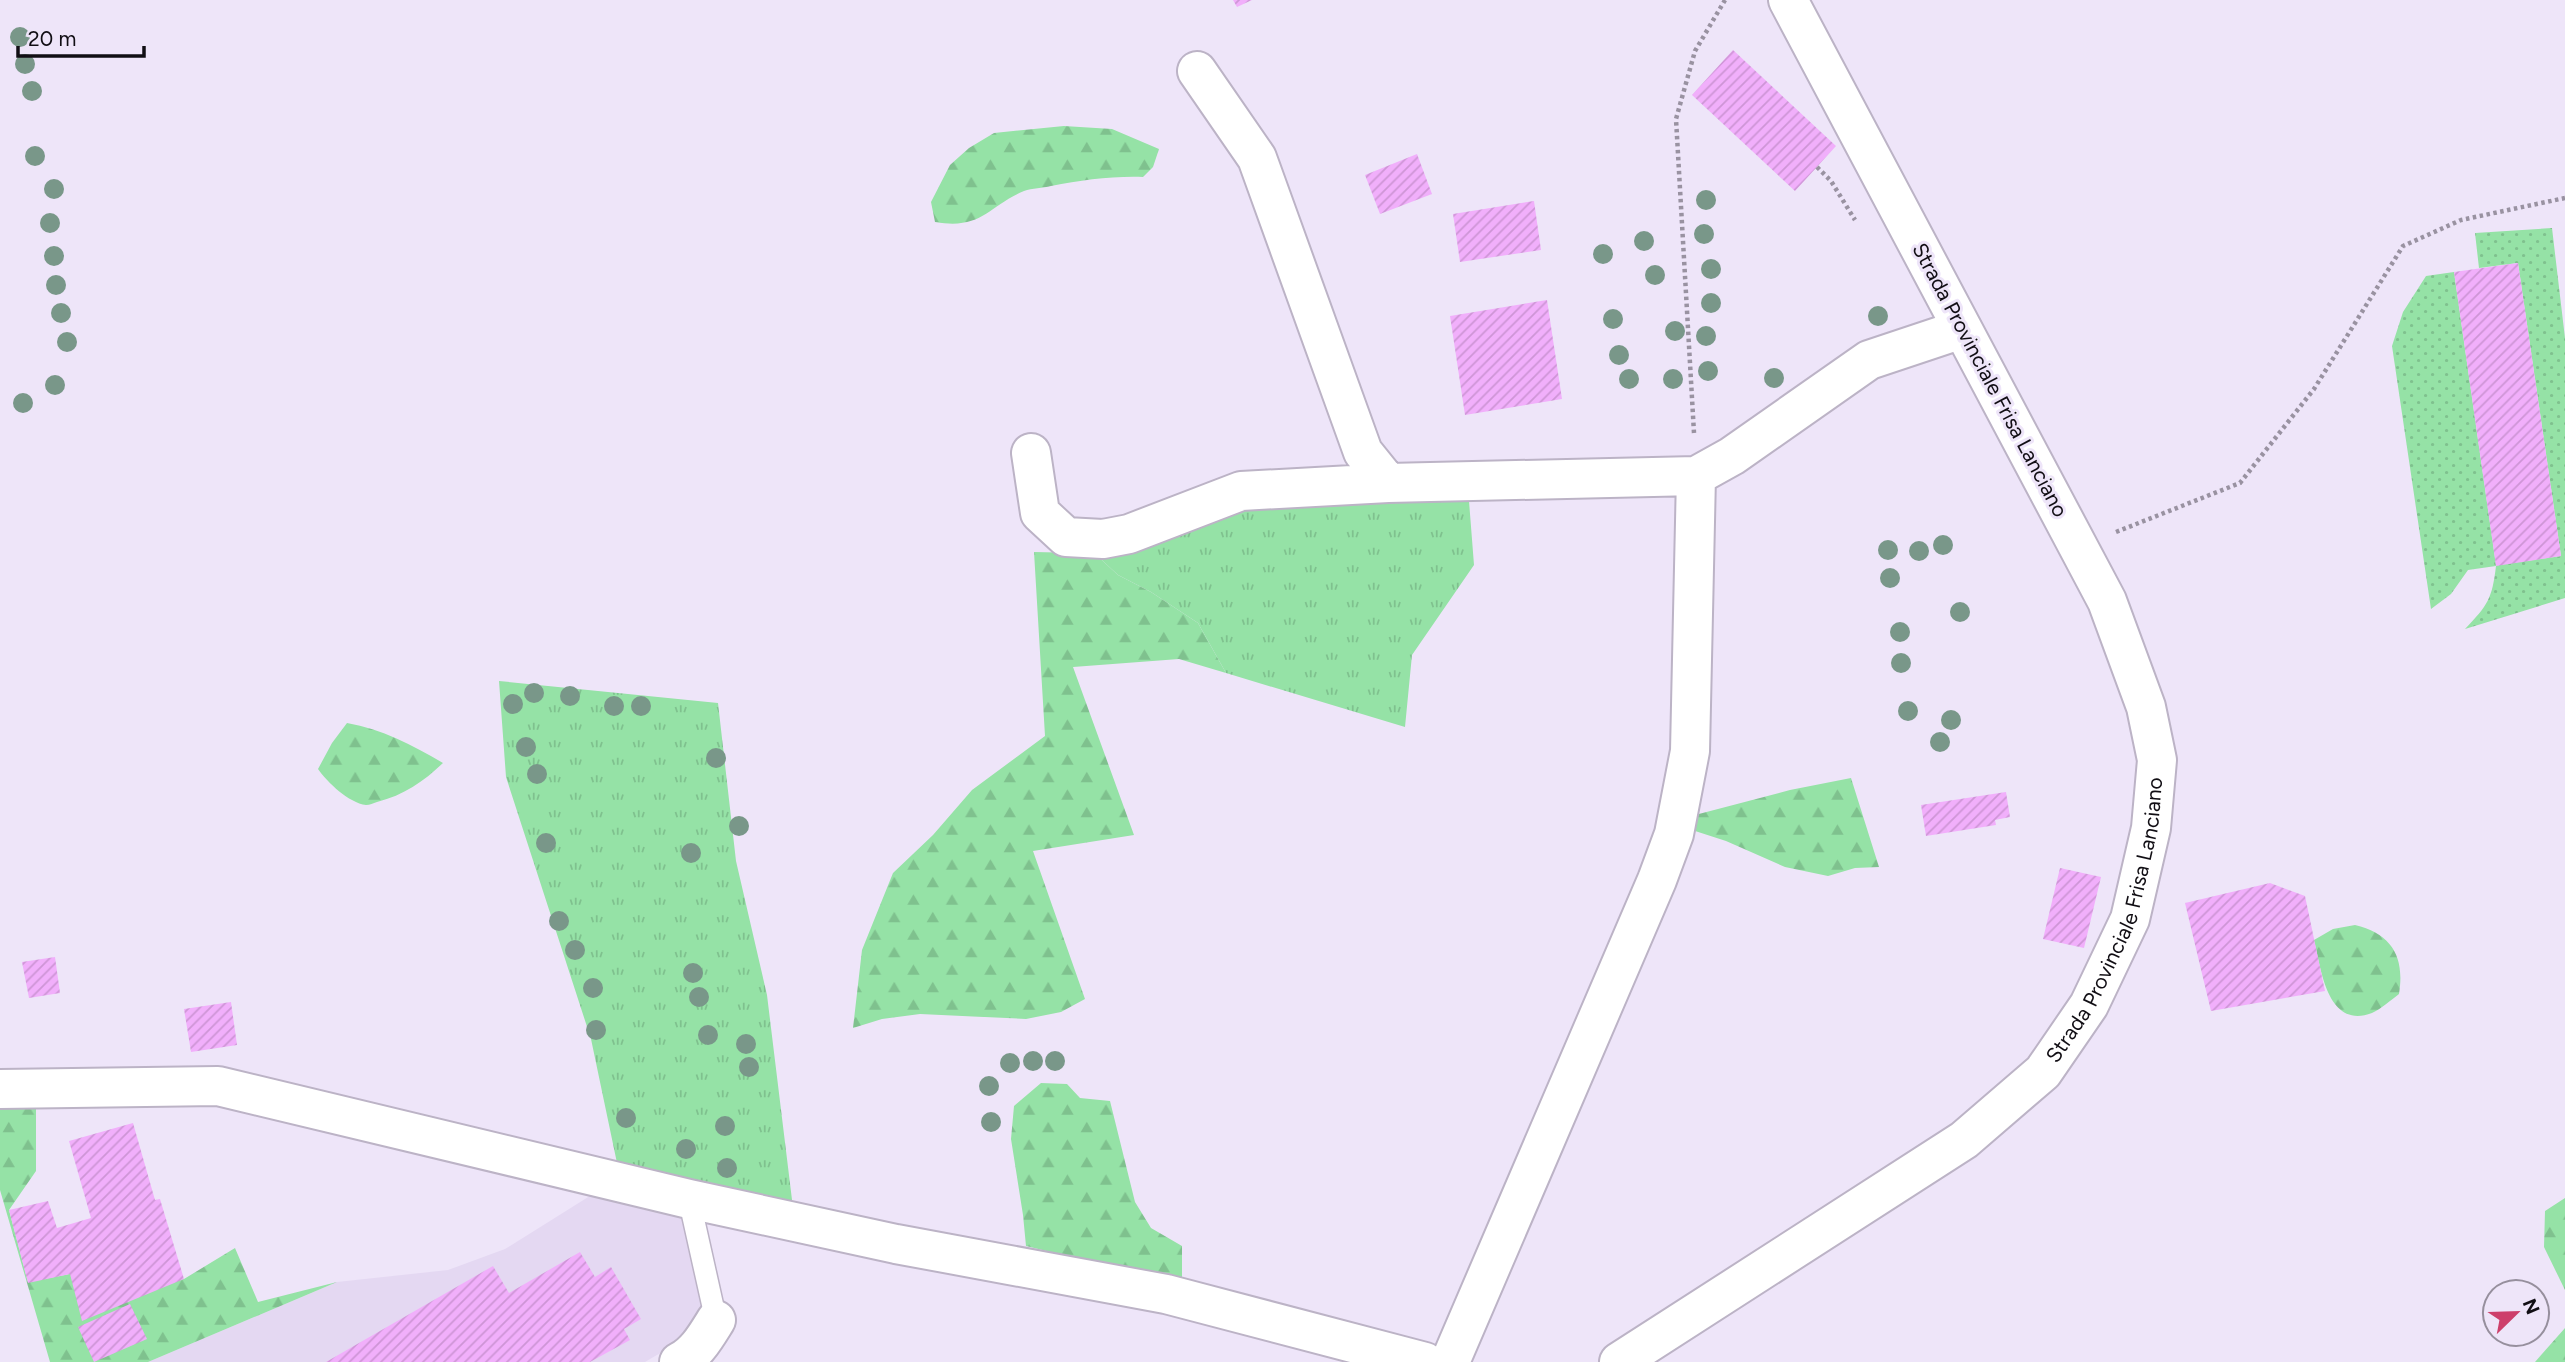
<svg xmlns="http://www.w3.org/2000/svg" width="2565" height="1362" font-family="Figtree,sans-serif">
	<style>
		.built { fill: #e4d8f2 }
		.grass { fill: url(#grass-tufts) }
		.forest { fill: url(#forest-firs) }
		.garden { fill: url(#garden-dots) }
		.building { fill: url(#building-hatch) }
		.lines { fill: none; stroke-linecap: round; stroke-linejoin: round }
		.lane-casing { stroke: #bcb3c6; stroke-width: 24 }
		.street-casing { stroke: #bcb3c6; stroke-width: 42 }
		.secondary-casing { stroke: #bcb3c6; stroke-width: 42 }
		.path { stroke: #9992a1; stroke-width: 4.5; stroke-dasharray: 3.5 3.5; stroke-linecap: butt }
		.lane { stroke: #fff; stroke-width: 21 }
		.street { stroke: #fff; stroke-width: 38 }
		.secondary { stroke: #fff; stroke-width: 38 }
		.tree { fill: #799789 }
		.labels { text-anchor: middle; stroke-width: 6; stroke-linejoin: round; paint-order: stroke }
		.street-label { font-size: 21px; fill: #110e14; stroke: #eee5f9 }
	</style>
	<defs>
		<pattern id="grass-tufts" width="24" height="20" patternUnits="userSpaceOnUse" patternTransform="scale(1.75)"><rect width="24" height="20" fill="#95e2a6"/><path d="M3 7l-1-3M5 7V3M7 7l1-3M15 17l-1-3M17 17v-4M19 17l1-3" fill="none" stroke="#7fc18e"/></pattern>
		<pattern id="forest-firs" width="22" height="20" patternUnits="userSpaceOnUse" patternTransform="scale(1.75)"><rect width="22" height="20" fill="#95e2a6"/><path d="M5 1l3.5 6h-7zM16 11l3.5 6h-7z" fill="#7fc18e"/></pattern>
		<pattern id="garden-dots" width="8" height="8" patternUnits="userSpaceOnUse" patternTransform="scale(1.75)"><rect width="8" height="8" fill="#95e2a6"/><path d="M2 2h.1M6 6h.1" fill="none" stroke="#7fc18e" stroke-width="1.8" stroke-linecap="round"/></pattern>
		<pattern id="building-hatch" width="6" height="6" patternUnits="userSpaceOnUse" patternTransform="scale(1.75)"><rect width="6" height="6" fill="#f1affb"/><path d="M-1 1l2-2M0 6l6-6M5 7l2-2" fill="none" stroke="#ce95d6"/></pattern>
	</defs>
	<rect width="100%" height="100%" fill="#eee5f9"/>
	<!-- built -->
	<path class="built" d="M 601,1189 L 680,1210 L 708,1325 L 645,1362 L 148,1362 L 337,1282 L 448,1270 L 505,1249 Z"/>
	<!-- grass -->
	<path class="grass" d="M 1375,490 L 1469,501 L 1474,565 L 1412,655 L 1405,727 L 1226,673 L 1198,623 L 1151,592 L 1118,575 L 1092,551 L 1260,495 Z
		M 499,681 L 718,703 L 736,861 L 767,995 L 793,1208 L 617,1163 L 591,1039 L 506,777 Z"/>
	<!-- forest -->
	<path class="forest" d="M 1064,126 L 1112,129 L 1159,149 L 1153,167 L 1143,177 C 1112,176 1082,180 1051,186 C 1043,188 1032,188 1024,191 C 987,207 982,230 935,222 L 931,202 L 950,165 L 969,148 L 994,133 Z
		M 1092,551 L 1118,575 L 1151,592 L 1198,623 L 1226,673 L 1179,659 L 1073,667 L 1134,835 L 1033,851 L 1085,999 L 1061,1012 L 1026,1019 L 920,1014 L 882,1019 L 853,1028 L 862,950 L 893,873 L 933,835 L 972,790 L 1045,736 L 1034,552 L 1081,553 Z
		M 347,723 C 382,729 412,745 443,763 C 423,782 404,795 377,802 C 373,803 370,805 366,805 C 349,803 327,782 318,769 L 332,743 Z
		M 1851,778 L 1879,867 L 1855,868 L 1828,876 L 1785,867 L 1726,841 L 1692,830 L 1695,815 L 1790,790 Z
		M 2355,925 C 2392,934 2405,957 2399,994 C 2391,1000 2381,1009 2372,1013 C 2327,1030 2321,968 2314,940 L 2333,929 Z
		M 1041,1083 L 1067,1084 L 1080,1098 L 1110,1101 L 1135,1202 L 1151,1228 L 1182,1246 L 1182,1284 L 1026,1246 L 1023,1215 L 1011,1139 L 1014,1106 Z
		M 0,1107 L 36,1107 L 36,1171 L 9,1210 L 28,1282 L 70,1274 L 184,1279 L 235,1248 L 258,1302 L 337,1282 L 148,1362 L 50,1362 L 0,1190 Z
		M 2565,1198 L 2565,1290 L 2544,1247 L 2545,1211 Z
		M 2565,1328 L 2565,1362 L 2535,1362 Z"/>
	<!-- garden -->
	<path class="garden" d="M 2552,228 L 2565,338 L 2565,598 L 2465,629 C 2488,605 2492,599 2496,566 L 2468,570 L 2451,594 L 2431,609 L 2392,346 L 2403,312 L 2426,276 L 2454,272 L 2496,565 L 2561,556 L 2518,263 L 2479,268 L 2475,233 Z"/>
	<!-- building -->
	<path class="building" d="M 1233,0 L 1252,0 L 1237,7 Z
		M 1733,50 L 1836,146 L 1795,191 L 1692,95 Z
		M 1417,154 L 1432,194 L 1380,214 L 1365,175 Z
		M 1534,201 L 1541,250 L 1460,262 L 1453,214 Z
		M 2518,263 L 2561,556 L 2496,566 L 2454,272 Z
		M 1547,300 L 1562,399 L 1465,415 L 1450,316 Z
		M 2006,792 L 2010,817 L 1995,820 L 1996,825 L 1926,836 L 1921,805 Z
		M 2060,868 L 2101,877 L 2084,948 L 2043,939 Z
		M 2270,883 L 2305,896 L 2325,991 L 2211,1011 L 2185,903 Z
		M 55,957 L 60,993 L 29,998 L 22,962 Z
		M 231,1002 L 237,1045 L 191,1052 L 184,1009 Z
		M 133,1123 L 155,1200 L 160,1199 L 184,1279 L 82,1321 L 70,1274 L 28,1283 L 9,1210 L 48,1201 L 57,1228 L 91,1218 L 69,1141 Z
		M 580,1252 L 595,1277 L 611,1267 L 641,1319 L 624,1329 L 630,1340 L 590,1362 L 326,1362 L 493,1266 L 509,1293 Z
		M 130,1304 L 147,1339 L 94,1362 L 78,1327 Z"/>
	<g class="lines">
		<!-- lane casing -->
		<g class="lane-casing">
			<path id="lane" d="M 689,1199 L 716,1320"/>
		</g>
		<!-- street casing -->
		<g class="street-casing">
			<path id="street" d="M 1197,71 L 1257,158 L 1363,452 L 1388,483 L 1696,476 L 1732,456 L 1869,360 L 1962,329
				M 1031,453 L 1040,513 L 1066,537 L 1103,539 L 1129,534 L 1241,491 L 1388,483
				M 0,1089 L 218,1086 L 689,1199 L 896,1244 L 1166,1294 L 1425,1362
				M 679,1362 C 696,1354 706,1336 716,1320
				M 1450,1362 L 1657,880 L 1674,834 L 1690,751 L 1696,476"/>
		</g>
		<!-- secondary casing -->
		<g class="secondary-casing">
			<g id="secondary">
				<path id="s1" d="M 1619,1362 L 1964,1140 L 2043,1072 L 2089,1005 L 2130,919 L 2151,828 L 2157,760 L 2146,707 L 2107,601 L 1788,0"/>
			</g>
		</g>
		<!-- path -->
		<path class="path" d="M 1817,167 L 1831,181 L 1855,220
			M 1694,433 L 1676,119 L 1695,51 L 1725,0
			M 2116,532 L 2240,483 L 2314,389 L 2403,246 L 2461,220 L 2565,198"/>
		<!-- lane -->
		<use href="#lane" class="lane"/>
		<!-- street -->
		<use href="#street" class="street"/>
		<!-- secondary -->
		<use href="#secondary" class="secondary"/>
	</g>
	<!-- trees -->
	<g class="tree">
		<circle cx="20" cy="37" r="10"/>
		<circle cx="25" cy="64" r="10"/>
		<circle cx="32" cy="91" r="10"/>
		<circle cx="35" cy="156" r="10"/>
		<circle cx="54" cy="189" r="10"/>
		<circle cx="1706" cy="200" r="10"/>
		<circle cx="50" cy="223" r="10"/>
		<circle cx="1704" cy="234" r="10"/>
		<circle cx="1644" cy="241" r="10"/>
		<circle cx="1603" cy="254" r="10"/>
		<circle cx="54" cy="256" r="10"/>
		<circle cx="1711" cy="269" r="10"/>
		<circle cx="1655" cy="275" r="10"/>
		<circle cx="56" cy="285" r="10"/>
		<circle cx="1711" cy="303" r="10"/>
		<circle cx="61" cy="313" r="10"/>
		<circle cx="1878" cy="316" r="10"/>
		<circle cx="1613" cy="319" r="10"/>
		<circle cx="1675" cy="331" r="10"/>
		<circle cx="1706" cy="336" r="10"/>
		<circle cx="67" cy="342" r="10"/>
		<circle cx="1619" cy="355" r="10"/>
		<circle cx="1708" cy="371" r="10"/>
		<circle cx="1774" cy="378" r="10"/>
		<circle cx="1629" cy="379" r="10"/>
		<circle cx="1673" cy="379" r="10"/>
		<circle cx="55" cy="385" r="10"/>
		<circle cx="23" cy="403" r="10"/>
		<circle cx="1943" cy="545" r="10"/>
		<circle cx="1888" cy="550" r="10"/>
		<circle cx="1919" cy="551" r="10"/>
		<circle cx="1890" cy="578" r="10"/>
		<circle cx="1960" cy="612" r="10"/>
		<circle cx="1900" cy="632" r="10"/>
		<circle cx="1901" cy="663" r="10"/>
		<circle cx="534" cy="693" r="10"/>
		<circle cx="570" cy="696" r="10"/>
		<circle cx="513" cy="704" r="10"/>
		<circle cx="614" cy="706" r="10"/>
		<circle cx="641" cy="706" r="10"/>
		<circle cx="1908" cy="711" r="10"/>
		<circle cx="1951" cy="720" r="10"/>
		<circle cx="1940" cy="742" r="10"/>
		<circle cx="526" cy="747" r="10"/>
		<circle cx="716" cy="758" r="10"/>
		<circle cx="537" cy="774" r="10"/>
		<circle cx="739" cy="826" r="10"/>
		<circle cx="546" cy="843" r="10"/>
		<circle cx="691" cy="853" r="10"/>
		<circle cx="559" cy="921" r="10"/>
		<circle cx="575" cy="950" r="10"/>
		<circle cx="693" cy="973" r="10"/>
		<circle cx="593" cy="988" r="10"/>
		<circle cx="699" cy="997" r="10"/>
		<circle cx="596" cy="1030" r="10"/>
		<circle cx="708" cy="1035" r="10"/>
		<circle cx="746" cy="1044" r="10"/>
		<circle cx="1033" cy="1061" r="10"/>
		<circle cx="1055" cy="1061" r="10"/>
		<circle cx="1010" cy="1063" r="10"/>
		<circle cx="749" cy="1067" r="10"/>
		<circle cx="989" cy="1086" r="10"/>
		<circle cx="626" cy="1118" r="10"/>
		<circle cx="991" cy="1122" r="10"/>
		<circle cx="725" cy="1126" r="10"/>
		<circle cx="686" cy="1149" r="10"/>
		<circle cx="727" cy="1168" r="10"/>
	</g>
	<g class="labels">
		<!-- street labels -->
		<g class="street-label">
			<text transform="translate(1990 380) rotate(62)" y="7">Strada Provinciale Frisa Lanciano</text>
			<text dy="7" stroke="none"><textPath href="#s1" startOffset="682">Strada Provinciale Frisa Lanciano</textPath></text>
		</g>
	</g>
	<!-- north arrow -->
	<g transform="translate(2516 1313) rotate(67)"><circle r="33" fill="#eee5f9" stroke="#968f9d" stroke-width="2"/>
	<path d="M0-5L12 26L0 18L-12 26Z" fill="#cd3f6b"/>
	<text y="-10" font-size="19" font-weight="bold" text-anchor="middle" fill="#110e14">N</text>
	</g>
	<!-- scale -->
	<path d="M18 46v10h126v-10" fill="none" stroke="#110e14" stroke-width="3.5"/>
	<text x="28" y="46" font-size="21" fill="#110e14" stroke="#eee5f9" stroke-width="5" paint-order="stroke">20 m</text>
</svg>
